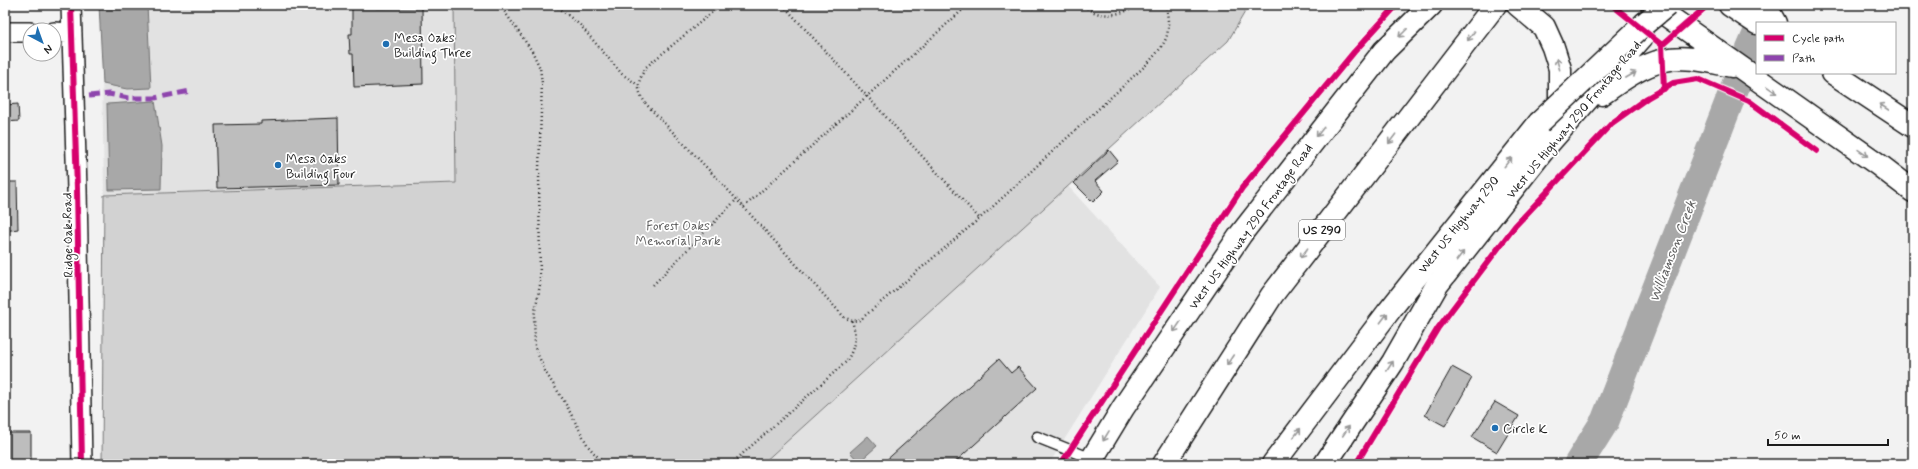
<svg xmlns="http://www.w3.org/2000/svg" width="1918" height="469" font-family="Mynerve,sans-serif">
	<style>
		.built { fill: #e2e2e2 }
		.green { fill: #d2d2d2; stroke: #777 }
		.water { fill: #a8a8a8; stroke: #707070 }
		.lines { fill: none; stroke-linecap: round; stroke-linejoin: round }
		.river { stroke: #a8a8a8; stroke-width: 29 }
		.building { fill: #bdbdbd; stroke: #1c1c1c }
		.service-casing { stroke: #1c1c1c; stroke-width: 13 }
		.minor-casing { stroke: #1c1c1c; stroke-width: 22 }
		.secondary-casing { stroke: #1c1c1c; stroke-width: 25 }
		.motorway-casing { stroke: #1c1c1c; stroke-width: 25 }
		.path { stroke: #1c1c1c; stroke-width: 2.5; stroke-dasharray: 1 3; stroke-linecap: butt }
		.service { stroke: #fff; stroke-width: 10 }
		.minor { stroke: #fff; stroke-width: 19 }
		.secondary { stroke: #fff; stroke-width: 22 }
		.motorway { stroke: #fff; stroke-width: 22 }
		.motorway-bridge-casing { stroke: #1c1c1c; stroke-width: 25; stroke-linecap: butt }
		.motorway-bridge { stroke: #fff; stroke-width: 22 }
		.quiet { stroke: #8e44ad; stroke-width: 5; stroke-dasharray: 10 5; stroke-linecap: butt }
		.cycleway-casing { stroke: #fff; stroke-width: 8 }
		.cycleway { stroke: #d6006c; stroke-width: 6 }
		.oneway { stroke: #999 }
		.poi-dot { fill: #1f6fb2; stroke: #fff; stroke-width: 1.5 }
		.labels { text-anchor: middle; stroke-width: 3.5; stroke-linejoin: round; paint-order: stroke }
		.shield { fill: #fff; stroke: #606060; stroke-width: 1 }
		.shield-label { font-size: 12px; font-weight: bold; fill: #1c1c1c }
		.poi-label { font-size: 13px; fill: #1c1c1c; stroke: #fff; text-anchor: start }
		.street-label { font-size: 13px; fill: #1c1c1c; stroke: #fff }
		.park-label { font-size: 13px; fill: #5c5c5c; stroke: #fff }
		.water-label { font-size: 14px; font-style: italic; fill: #5b5b5b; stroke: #fff }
	</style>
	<rect width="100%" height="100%" fill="#f2f2f2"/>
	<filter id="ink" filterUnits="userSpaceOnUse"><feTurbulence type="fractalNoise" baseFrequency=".025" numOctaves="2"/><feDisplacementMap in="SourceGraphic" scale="8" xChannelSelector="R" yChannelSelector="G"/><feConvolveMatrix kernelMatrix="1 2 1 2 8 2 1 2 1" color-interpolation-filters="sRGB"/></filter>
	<g filter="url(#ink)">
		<!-- built -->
		<path class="built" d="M 101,5 L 454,5 L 457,183 L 104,195 Z
			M 1068,186 L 1160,287 L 1049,464 L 762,464 Z"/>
		<!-- green -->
		<path class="green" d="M 454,5 L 1249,5 L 1228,41 L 762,464 L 102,464 L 104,195 L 456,183 Z"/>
		<!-- water -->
		<path class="water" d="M 99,5 L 147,5 L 151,88 L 127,89 L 103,84 Z
			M 155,101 L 162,146 L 161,189 L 109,190 L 107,104 Z
			M 868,436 L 877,446 L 859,462 L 850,452 Z"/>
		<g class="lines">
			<!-- river -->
			<path class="river" d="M 1578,464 L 1605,421 L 1742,69 L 1757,34"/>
		</g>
		<!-- building -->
		<path class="building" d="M 376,7 L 376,8 L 422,7 L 423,84 L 354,87 L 353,54 L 350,54 L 349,34 L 352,34 L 352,8 Z
			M 18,104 L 19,121 L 5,122 L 5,105 Z
			M 338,118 L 339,185 L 217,188 L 215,125 L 261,124 L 261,121 Z
			M 1109,150 L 1118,161 L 1095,181 L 1104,191 L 1093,202 L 1074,183 Z
			M 5,182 L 17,182 L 18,229 L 5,231 Z
			M 999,359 L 1011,373 L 1018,367 L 1037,388 L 953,464 L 882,464 Z
			M 1452,367 L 1472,378 L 1445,426 L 1425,415 Z
			M 1495,402 L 1519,416 L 1497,452 L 1472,437 Z
			M 5,433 L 31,433 L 31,464 L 5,464 Z"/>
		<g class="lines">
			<!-- service casing -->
			<g class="service-casing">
				<path id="service" d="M 1037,437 L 1092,459"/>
			</g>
			<!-- minor casing -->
			<g class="minor-casing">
				<path id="minor" d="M 71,5 L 77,189 L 82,464
					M 5,32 L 30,32
					M 54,32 L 72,33"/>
			</g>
			<!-- secondary casing -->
			<g class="secondary-casing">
				<path id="secondary" d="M 1518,5 L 1544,27 L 1553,47 L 1560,69 L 1560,99 L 1555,116
					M 1652,5 L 1879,165 L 1913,191
					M 1730,5 L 1757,23
					M 1765,5 L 1775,23
					M 1833,73 L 1913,126
					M 1602,94 C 1621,80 1642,65 1665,60 C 1686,55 1711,62 1732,66
					M 1089,464 L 1123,408 L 1241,234 L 1384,51 L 1431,5
					M 1325,464 L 1393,362 L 1437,285 L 1549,143 L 1642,37"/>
			</g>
			<!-- motorway casing -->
			<g class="motorway-casing">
				<path id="motorway" d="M 1164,464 L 1272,295 L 1495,5
					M 1273,464 L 1389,311 L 1539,123"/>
			</g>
			<!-- path -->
			<path class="path" d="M 500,5 L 532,51 L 540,68 L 542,83 L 539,169 L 540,285 L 534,316 L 535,348 L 546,373 L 564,401 L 588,446 L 604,464
				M 555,5 L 580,25 L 622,74 L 638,85
				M 721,5 L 646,67 C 637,83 636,89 646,104 L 728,190 L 844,317 L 852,321 L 860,320 L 986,213 L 1147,64 C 1168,41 1171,36 1166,5
				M 783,5 L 979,218
				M 1084,5 C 1099,21 1123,14 1140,5
				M 744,207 L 968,5
				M 653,285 L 737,199
				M 731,464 L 846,362 C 855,348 857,336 852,321"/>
			<!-- service -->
			<use href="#service" class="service"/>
			<!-- minor -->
			<use href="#minor" class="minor"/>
			<!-- secondary -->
			<use href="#secondary" class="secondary"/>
			<!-- motorway -->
			<use href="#motorway" class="motorway"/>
			<!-- motorway-bridge casing -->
			<g class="motorway-bridge-casing">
				<path id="motorway-bridge" d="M 1539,123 L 1644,24 L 1667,5"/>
			</g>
			<!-- motorway-bridge -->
			<use href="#motorway-bridge" class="motorway-bridge"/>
			<!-- quiet -->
			<path class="quiet" d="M 89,96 L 109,94 L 128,98 L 155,98 L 190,91"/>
			<!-- cycleway casing -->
			<g class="cycleway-casing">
				<path id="cycleway" d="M 71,5 L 77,189 L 82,464
					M 1612,5 L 1662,45
					M 1664,89 L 1662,45 L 1708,5
					M 1061,464 L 1242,188 L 1354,52 L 1397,5
					M 1356,464 L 1438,328 L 1515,226 L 1612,123 L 1647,98 L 1673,83 L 1698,79 L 1749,101 L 1817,151"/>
			</g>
			<!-- cycleway -->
			<use href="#cycleway" class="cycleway"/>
		</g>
		<!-- one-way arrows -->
		<defs><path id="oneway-shaft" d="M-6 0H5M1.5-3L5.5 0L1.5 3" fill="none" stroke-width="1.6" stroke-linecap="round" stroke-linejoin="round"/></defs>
		<g class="oneway">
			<use href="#oneway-shaft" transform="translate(1403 33) rotate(135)"/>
			<use href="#oneway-shaft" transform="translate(1471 36) rotate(127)"/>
			<use href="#oneway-shaft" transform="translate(1558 64) rotate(-106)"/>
			<use href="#oneway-shaft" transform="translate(1631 75) rotate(-30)"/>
			<use href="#oneway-shaft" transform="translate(1772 90) rotate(35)"/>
			<use href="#oneway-shaft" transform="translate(1884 107) rotate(-147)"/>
			<use href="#oneway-shaft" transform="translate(1320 132) rotate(129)"/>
			<use href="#oneway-shaft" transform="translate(1392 139) rotate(127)"/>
			<use href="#oneway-shaft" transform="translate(1863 153) rotate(35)"/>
			<use href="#oneway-shaft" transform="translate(1508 162) rotate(-51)"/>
			<use href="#oneway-shaft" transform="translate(1304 253) rotate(127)"/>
			<use href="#oneway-shaft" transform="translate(1460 256) rotate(-52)"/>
			<use href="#oneway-shaft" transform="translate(1384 318) rotate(-53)"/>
			<use href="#oneway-shaft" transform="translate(1177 327) rotate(124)"/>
			<use href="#oneway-shaft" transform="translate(1230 360) rotate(123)"/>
			<use href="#oneway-shaft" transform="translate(1390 366) rotate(-57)"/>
			<use href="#oneway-shaft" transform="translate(1346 431) rotate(-56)"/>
			<use href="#oneway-shaft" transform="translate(1297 433) rotate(-53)"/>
			<use href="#oneway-shaft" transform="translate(1106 436) rotate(121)"/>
		</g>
	</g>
	<!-- markers -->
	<g class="poi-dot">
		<circle cx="386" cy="44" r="4"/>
		<circle cx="278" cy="165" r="4"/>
		<circle cx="1495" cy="428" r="4"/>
	</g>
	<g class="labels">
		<!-- shield labels -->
		<rect class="shield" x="1299" y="220" width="46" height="20" rx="3"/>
		<g class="shield-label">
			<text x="1322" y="234">US 290</text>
		</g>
		<!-- poi labels -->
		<g class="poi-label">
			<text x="394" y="42">Mesa Oaks<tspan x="394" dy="15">Building Three</tspan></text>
			<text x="286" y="163">Mesa Oaks<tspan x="286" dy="15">Building Four</tspan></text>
			<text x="1503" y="433">Circle K</text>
		</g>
		<!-- street labels -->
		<g class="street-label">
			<text transform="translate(1573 119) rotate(-50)" y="5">West US Highway 290 Frontage Road</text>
			<text transform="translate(1458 224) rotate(-51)" y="5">West US Highway 290</text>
			<text transform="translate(1250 226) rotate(-54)" y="5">West US Highway 290 Frontage Road</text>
			<text transform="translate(67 235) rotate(-91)" y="5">Ridge Oak Road</text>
		</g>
		<!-- park labels -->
		<g class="park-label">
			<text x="678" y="230">Forest Oaks<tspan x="678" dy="15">Memorial Park</tspan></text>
		</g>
		<!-- water labels -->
		<g class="water-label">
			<text transform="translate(1672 251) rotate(-69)" y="5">Williamson Creek</text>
		</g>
	</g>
	<!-- margin -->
	<rect width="1918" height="469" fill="none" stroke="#fff" stroke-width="20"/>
	<rect x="10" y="10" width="1898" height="449" fill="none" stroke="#1c1c1c" stroke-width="1.5" filter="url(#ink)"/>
	<!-- legend -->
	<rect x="1756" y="22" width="140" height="52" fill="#ffffff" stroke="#a4a4a4"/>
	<rect x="1764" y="35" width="20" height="6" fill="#d6006c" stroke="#a4a4a4"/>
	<text x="1792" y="42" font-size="12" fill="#1c1c1c">Cycle path</text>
	<rect x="1764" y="55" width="20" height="6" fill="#8e44ad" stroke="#a4a4a4"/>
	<text x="1792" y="62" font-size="12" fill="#1c1c1c">Path</text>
	<!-- north arrow -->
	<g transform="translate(42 42) rotate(139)"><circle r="19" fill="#ffffff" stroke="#a4a4a4"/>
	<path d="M0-3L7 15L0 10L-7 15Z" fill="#1f6fb2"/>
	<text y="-6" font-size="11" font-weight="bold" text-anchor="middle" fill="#1c1c1c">N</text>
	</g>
	<!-- scale -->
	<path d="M1768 439v6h120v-6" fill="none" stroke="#1c1c1c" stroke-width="2"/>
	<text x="1774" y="439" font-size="12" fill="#1c1c1c" stroke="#ffffff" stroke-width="3" paint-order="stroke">50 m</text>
</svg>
